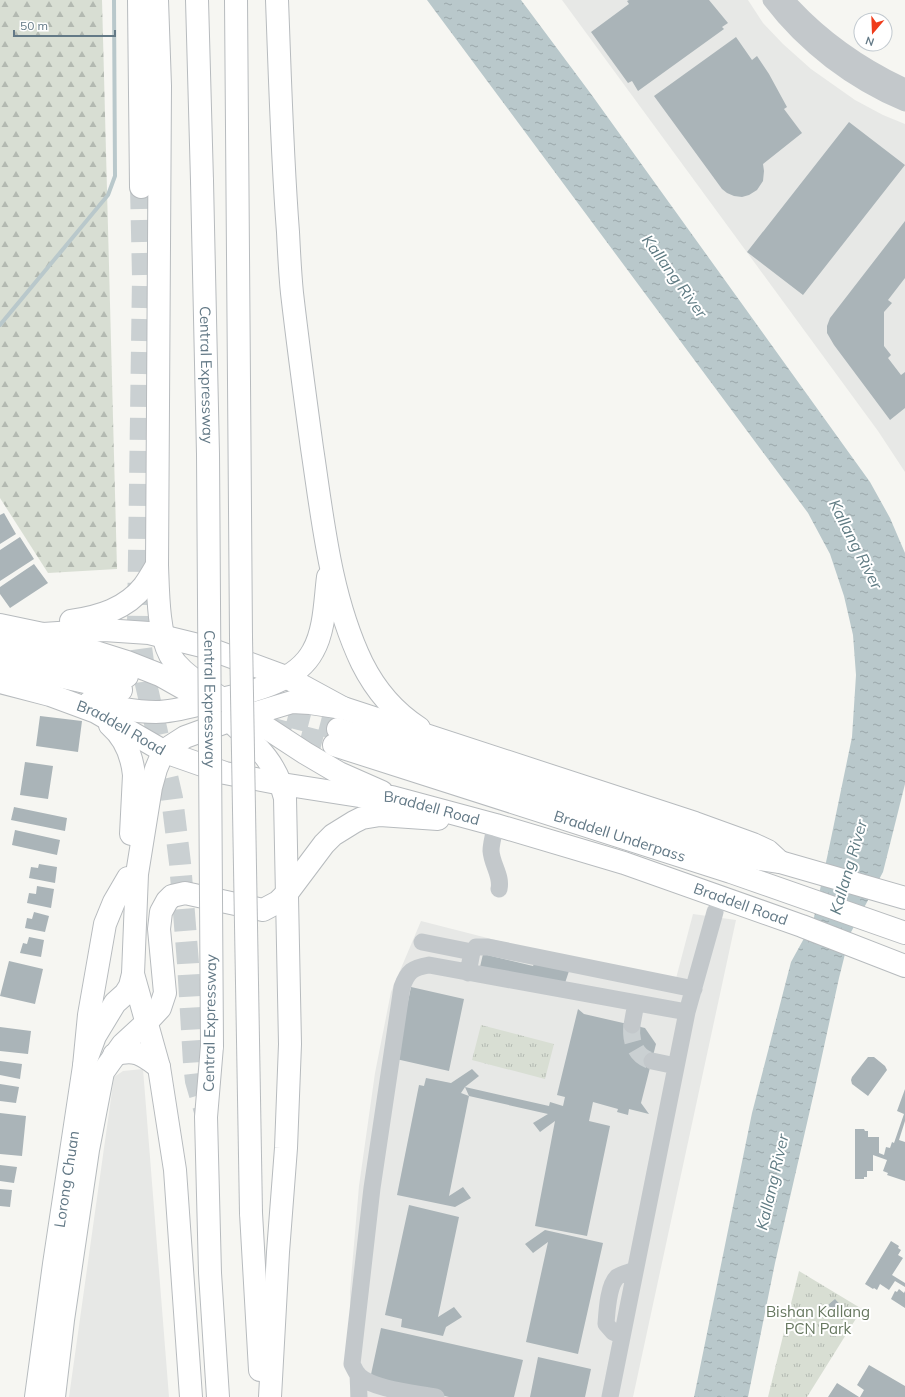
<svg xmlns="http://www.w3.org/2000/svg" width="905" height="1397" font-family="Mulish,sans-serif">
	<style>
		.built { fill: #e7e8e6 }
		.forest { fill: url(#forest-firs) }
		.park { fill: url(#park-tufts) }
		.water { fill: url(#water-ripples) }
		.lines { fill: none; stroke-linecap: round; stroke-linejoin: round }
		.stream { stroke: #b9c8cb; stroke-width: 4 }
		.building { fill: #aab4b8 }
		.minor-tunnel { stroke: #cad0d2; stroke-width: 17; stroke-dasharray: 17 8; stroke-linecap: butt }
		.highway-tunnel { stroke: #cad0d2; stroke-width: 22; stroke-dasharray: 22 11; stroke-linecap: butt }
		.major-casing { stroke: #b6bbbe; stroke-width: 24 }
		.highway-casing { stroke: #b7bbbe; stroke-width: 24 }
		.minor { stroke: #c3c8cb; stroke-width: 17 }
		.major { stroke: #fff; stroke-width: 22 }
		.highway { stroke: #fff; stroke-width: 22 }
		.highway-bridge-casing { stroke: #b7bbbe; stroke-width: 24; stroke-linecap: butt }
		.highway-bridge { stroke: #fff; stroke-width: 22 }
		.labels { text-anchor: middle; stroke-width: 4; stroke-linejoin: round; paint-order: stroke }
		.street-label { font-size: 15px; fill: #637986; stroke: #fff }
		.park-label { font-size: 15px; fill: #66775f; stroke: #fff }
		.water-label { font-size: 16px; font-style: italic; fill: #5f7b83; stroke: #fff }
	</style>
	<defs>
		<pattern id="forest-firs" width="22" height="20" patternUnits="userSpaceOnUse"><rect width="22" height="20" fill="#d8ded3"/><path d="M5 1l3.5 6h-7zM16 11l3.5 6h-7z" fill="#b3b9b1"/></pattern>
		<pattern id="park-tufts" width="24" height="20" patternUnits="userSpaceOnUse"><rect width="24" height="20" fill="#d8ded3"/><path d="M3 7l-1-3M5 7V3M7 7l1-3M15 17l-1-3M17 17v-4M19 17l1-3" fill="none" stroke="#b3b9b1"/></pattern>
		<pattern id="water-ripples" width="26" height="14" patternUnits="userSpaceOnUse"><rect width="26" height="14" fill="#b9c8cb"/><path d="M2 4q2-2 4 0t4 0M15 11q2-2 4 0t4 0" fill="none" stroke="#9aa7aa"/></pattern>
	</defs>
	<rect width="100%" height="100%" fill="#f6f6f2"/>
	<!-- built -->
	<path class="built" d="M 562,0 L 748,0 L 763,23 L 783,44 L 811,69 L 855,100 L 883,115 L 905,124 L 905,472 L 878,431 Z
		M 693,914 L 736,920 L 633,1397 L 350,1397 L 350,1291 L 359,1186 L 375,1073 L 391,992 L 421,921 L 674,986 Z
		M 143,1069 L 169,1397 L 69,1397 L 114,1077 L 123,1071 Z"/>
	<!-- forest -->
	<path class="forest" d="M 0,0 L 102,0 L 117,569 L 48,573 L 0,498 Z"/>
	<!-- park -->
	<path class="park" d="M 481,1025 L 554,1044 L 545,1079 L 472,1060 Z
		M 799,1271 L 862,1309 L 807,1397 L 768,1397 Z"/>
	<!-- water -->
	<path class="water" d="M 427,0 L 521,0 L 591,94 L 870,482 L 890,518 L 905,553 L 905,784 L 883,872 L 850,934 L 839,978 L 815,1088 L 775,1263 L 748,1397 L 694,1397 L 752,1113 L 791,962 L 813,922 L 828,853 L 852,737 L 856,675 L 853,635 L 844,596 L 830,554 L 808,513 Z"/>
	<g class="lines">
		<!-- stream -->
		<path class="stream" d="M 0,325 L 108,195 L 115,176 L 114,0"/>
	</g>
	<!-- building -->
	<path class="building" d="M 629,0 L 709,0 L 728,23 L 722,27 L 724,29 L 638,91 L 632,81 L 628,83 L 591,32 L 629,4 L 627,1 Z
		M 736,37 L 752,60 L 757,56 L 769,74 L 787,107 L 784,109 L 802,133 L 763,164 L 764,171 L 763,181 L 757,190 L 749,195 L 742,197 L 734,196 L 727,193 L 722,189 L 654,96 Z
		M 849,122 L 905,165 L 803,295 L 747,252 Z
		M 905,221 L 905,278 L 888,300 L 892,303 L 884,312 L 884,346 L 891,355 L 888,358 L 901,375 L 905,372 L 905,408 L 890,420 L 834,345 L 827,333 L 827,326 L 830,318 Z
		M 4,513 L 16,534 L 0,544 L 0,515 Z
		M 20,537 L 34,559 L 0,581 L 0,550 Z
		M 34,564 L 48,583 L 10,608 L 0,594 L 0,587 Z
		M 40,716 L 82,721 L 78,752 L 36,746 Z
		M 25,762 L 53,766 L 48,799 L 20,795 Z
		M 14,807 L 67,818 L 65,831 L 11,820 Z
		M 15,830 L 60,840 L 57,855 L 12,845 Z
		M 39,864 L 57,867 L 55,883 L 29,878 L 31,867 L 38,868 Z
		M 37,886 L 54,889 L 51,908 L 27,903 L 29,893 L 36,894 Z
		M 34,912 L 49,916 L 45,932 L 25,928 L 27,918 L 32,919 Z
		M 29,937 L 44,940 L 41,957 L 20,953 L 23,943 L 27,944 Z
		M 483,954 L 533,966 L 535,962 L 569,971 L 564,986 L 480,967 Z
		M 9,961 L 43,969 L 35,1004 L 0,996 Z
		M 411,987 L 464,999 L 449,1071 L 396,1059 Z
		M 578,1009 L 584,1014 L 645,1028 L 656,1044 L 641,1103 L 649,1114 L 629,1109 L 628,1115 L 617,1112 L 618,1109 L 593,1102 L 589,1121 L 610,1126 L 587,1236 L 535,1226 L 555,1121 L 540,1132 L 533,1123 L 548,1114 L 469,1096 L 465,1087 L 549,1106 L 550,1102 L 563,1106 L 565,1097 L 557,1095 Z
		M 0,1027 L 31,1031 L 28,1054 L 0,1051 Z
		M 868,1057 L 874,1057 L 885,1066 L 887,1070 L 868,1096 L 852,1084 L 851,1080 L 852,1077 Z
		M 0,1061 L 22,1064 L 20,1079 L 0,1075 Z
		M 472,1069 L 479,1076 L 465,1087 L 461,1093 L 469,1096 L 449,1196 L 463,1187 L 471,1198 L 455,1207 L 397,1195 L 419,1085 L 424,1086 L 426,1078 L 451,1083 Z
		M 0,1084 L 19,1087 L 16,1103 L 0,1101 Z
		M 905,1089 L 905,1121 L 899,1140 L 905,1142 L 905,1181 L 887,1175 L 888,1173 L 883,1171 L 887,1160 L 873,1155 L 873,1171 L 867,1171 L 867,1177 L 864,1177 L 864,1179 L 855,1179 L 855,1129 L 864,1129 L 865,1131 L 868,1131 L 868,1137 L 879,1137 L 879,1153 L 884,1155 L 886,1147 L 890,1148 L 892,1142 L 894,1143 L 904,1114 L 897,1111 Z
		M 0,1113 L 26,1116 L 22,1156 L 0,1154 Z
		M 0,1165 L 17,1167 L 14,1183 L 0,1181 Z
		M 0,1189 L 12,1190 L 10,1207 L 0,1206 Z
		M 409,1205 L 459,1217 L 438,1317 L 454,1307 L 462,1317 L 446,1327 L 443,1336 L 401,1327 L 402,1319 L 385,1315 Z
		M 545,1230 L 603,1243 L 578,1354 L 526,1342 L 548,1242 L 533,1253 L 525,1244 Z
		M 891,1241 L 899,1246 L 898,1248 L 901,1250 L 898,1255 L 903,1258 L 892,1275 L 905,1283 L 905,1287 L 895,1281 L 889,1290 L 880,1284 L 877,1290 L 874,1288 L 873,1289 L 865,1284 Z
		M 899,1289 L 904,1293 L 905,1291 L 905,1308 L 891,1299 L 895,1291 L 897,1292 Z
		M 835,1299 L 849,1314 L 842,1320 L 828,1305 Z
		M 381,1328 L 523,1360 L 514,1397 L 449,1397 L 370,1379 Z
		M 538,1357 L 591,1369 L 585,1397 L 530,1397 Z
		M 869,1365 L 905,1386 L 905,1397 L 860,1397 L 864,1390 L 857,1385 Z
		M 837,1383 L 859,1397 L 828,1397 Z"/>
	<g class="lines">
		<!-- minor-tunnel -->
		<path class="minor-tunnel" d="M 632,1025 C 630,1040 635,1057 652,1061"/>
		<!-- highway-tunnel -->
		<path class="highway-tunnel" d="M 141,187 L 143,277 L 138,625 L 146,684 L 172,798 L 180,863 L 188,963 L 194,1063 L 196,1081 L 206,1115
			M 256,708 L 338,729
			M 269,728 L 334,745"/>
		<!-- major casing -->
		<g class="major-casing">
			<g id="major">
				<path id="s1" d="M 36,1397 L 54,1264 L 84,1066 L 95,1036 L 115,1003 L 125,994 L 130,986 L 133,974"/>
				<path d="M 54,1397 L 63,1320 L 88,1150 L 103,1072 L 123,1044 L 146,1023"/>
			</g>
		</g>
		<!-- highway casing -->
		<g class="highway-casing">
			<g id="highway">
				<path d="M 139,0 L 141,187"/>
				<path d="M 157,0 L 160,86 L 157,565 C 158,590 158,633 170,655 C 178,669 192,678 204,687 L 305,753 L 339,773 L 382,792"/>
				<path d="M 197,0 L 202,181"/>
				<path d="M 236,0 C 239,212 238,425 241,637"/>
				<path d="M 277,0 C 280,78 282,155 288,232 C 289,253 290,273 292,293 C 298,345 305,397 312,448 C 323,521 330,596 362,663 C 375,689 394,712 419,728"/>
				<path d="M 71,621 C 99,617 126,609 144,586 C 149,579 153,572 157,565"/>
				<path d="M 0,625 L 43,634 L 104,630 L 149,633 L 202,646 L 286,677 L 343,708 L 695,823 L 753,844 L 768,851 L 780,862"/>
				<path d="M 35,633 L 127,662 L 160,675 L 199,697"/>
				<path d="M 0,645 L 127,676"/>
				<path d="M 0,663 L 121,690"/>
				<path id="s2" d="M 0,682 L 50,695 L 96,712 L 165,752 L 225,773 L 282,784 L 359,796 L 392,797 L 496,825 L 624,863 L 802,926 L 905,966"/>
				<path d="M 90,702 C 112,707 134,712 156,712 C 174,712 193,706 210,702 C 244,693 295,685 313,651 C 325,630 325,600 328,577"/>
				<path d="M 232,723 C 258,747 276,762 285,798 L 290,1044 L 286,1148 L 278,1252 L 270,1397"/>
				<path d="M 110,725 C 125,738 132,756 134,775 L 131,834"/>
				<path d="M 338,729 L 745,857 L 780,862 L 905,898"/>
				<path id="s3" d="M 334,745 L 731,872 L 905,933"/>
				<path d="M 146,1023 L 160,1008 L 165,993 L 159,929 L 161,912 L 167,901 L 172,896 L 185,893 L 263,910 L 278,902 L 288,892 L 324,844 L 333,835 L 354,822 L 362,818 L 380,815 L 438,819"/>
				<path d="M 212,1046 L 206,1117 L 210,1273 L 218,1397"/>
				<path d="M 114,1055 C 135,1048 143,1055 159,1067"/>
				<path d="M 84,1066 L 89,1015 L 105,924 L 114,902 L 128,878"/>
				<path d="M 251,1213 L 260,1370"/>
				<path d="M 191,1397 L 175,1170 L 159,1067 L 133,974 L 137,874 L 151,787 L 156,769 L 161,757 L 171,746 L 185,737 L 229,721 L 292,702 L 310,703 L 343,708"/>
			</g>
		</g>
		<!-- minor -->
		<path class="minor" d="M 771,0 C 805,45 853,81 905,103
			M 786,0 C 819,37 860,66 905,87
			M 496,825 C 494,833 491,843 491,851 C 492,865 502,876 499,889
			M 422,942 L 472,952
			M 468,973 L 472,952 L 476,947 L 488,947 L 694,989
			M 632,1025 L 636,1003
			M 652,1061 L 676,1066
			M 622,1336 L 613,1332 L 606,1324 C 607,1311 608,1286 617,1277 C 622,1274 630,1272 635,1270
			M 358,1374 L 359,1397
			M 436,1397 C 415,1393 374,1390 358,1375 C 356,1372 354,1368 352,1364 L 372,1188 L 402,987 C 408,971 412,968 429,965 L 687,1012
			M 610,1397 L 687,1012 L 715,912"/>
		<!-- major -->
		<use href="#major" class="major"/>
		<!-- highway -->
		<use href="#highway" class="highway"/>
		<!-- highway-bridge casing -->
		<g class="highway-bridge-casing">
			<g id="highway-bridge">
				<path id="s4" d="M 202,181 L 208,454 L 212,1046"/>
				<path d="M 241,637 L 251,1213"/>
			</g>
		</g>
		<!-- highway-bridge -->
		<use href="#highway-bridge" class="highway-bridge"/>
	</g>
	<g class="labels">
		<!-- street labels -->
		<g class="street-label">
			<text dy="5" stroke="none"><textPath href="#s4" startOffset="194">Central Expressway</textPath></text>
			<text dy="5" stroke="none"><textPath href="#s4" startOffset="518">Central Expressway</textPath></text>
			<text dy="5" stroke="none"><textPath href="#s2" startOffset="130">Braddell Road</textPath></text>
			<text dy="5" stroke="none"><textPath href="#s2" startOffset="454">Braddell Road</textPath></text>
			<text dy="5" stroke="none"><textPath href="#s3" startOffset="300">Braddell Underpass</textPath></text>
			<text dy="5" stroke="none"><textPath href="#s2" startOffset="778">Braddell Road</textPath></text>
			<text transform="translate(210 1023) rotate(-89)" y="5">Central Expressway</text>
			<text dy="5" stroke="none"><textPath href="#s1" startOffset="220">Lorong Chuan</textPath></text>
		</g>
		<!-- park labels -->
		<g class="park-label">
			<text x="818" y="1317">Bishan Kallang<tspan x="818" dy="17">PCN Park</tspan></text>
		</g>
		<!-- water labels -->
		<g class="water-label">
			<text transform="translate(675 276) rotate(54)" y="6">Kallang River</text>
			<text transform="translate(856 544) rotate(63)" y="6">Kallang River</text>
			<text transform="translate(848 867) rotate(-74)" y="6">Kallang River</text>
			<text transform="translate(772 1182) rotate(-77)" y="6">Kallang River</text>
		</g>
	</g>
	<!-- north arrow -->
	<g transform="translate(873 32) rotate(199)"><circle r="19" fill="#ffffff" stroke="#c1c9cf"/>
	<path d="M0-3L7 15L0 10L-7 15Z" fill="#ef3b1a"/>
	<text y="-6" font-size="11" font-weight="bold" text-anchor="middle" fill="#637986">N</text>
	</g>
	<!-- scale -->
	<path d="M14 30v6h101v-6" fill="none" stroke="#637986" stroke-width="2"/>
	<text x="20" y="30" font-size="12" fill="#637986" stroke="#ffffff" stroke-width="3" paint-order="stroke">50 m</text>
</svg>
